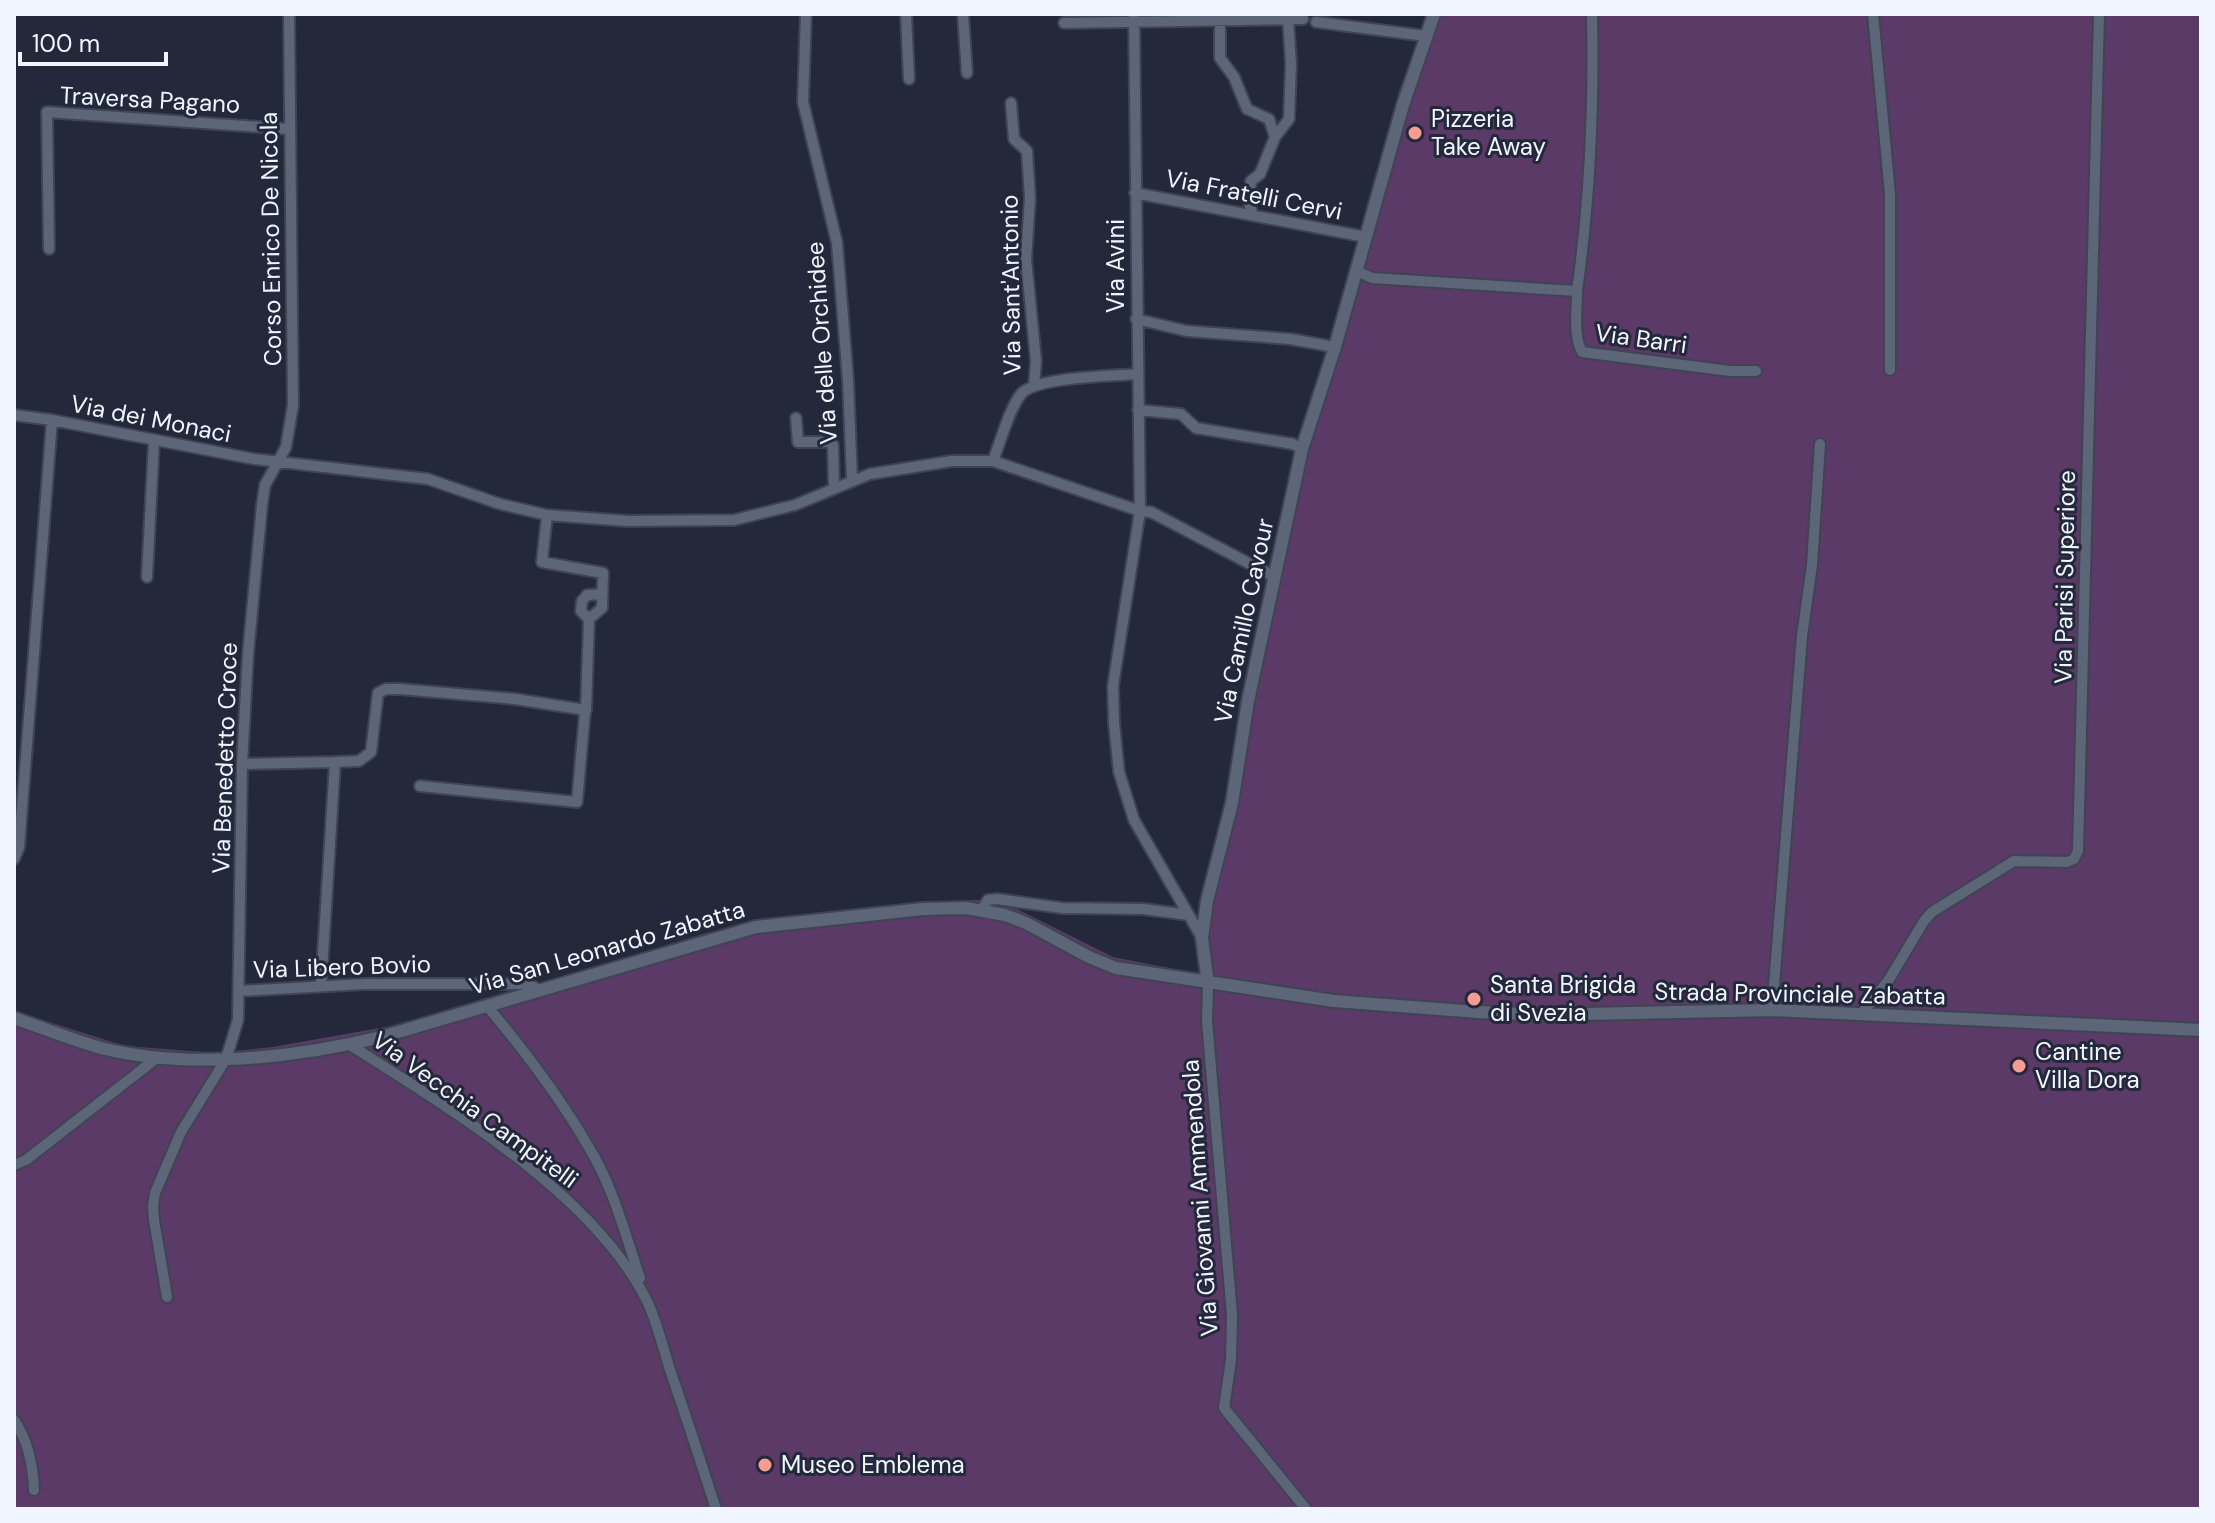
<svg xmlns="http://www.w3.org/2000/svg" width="2215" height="1523" font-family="'DM Sans',sans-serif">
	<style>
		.green { fill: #5b3a68 }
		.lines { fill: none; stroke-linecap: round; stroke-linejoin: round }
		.minor-casing { stroke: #3f4453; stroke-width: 14 }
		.tertiary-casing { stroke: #3f4453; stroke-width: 16 }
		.minor { stroke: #5d6579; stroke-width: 10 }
		.tertiary { stroke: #5d6579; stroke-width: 12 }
		.poi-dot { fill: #f59c93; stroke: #23293b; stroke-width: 3 }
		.labels { text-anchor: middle; stroke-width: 6; stroke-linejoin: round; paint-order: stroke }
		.street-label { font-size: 24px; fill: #f1f5ff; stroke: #23293b }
		.poi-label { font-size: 24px; fill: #f1f5ff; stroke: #23293b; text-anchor: start }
	</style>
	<rect width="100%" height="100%" fill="#23293b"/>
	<!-- green -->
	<path class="green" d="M 1429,14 L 2201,14 L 2201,1509 L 14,1509 L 14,1011 L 125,1046 L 217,1053 L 273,1047 L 430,1019 L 706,933 L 815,913 L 916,903 L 997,899 L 1113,957 L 1200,974 L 1201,910 L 1336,320 L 1400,88 Z"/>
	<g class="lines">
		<!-- minor casing -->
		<g class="minor-casing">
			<path id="minor" d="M 806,14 L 803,102 L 837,243 L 848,380 L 852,480
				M 906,14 L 909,79
				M 963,14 L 967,73
				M 1134,14 L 1140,511 L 1113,686 L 1114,723 L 1119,772 L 1134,820 L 1202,938
				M 1873,14 L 1890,194 L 1890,370
				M 1220,19 L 1220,58 L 1234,77 L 1247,109 L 1269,119 L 1275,137
				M 1316,22 L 1426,36
				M 1064,23 L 1303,19
				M 1011,103 L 1014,139 L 1027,151 L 1030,198 L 1026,259 L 1036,361 L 1034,385
				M 1135,193 L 1366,237
				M 1253,215 L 1249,202 L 1251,181 L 1260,174 L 1275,137 L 1289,119 L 1291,64 L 1288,18
				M 49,249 L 47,112 L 288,129
				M 1357,271 L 1372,278 L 1577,291 C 1590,199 1594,107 1592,14
				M 1577,291 C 1577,310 1573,336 1582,352 L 1730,371 L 1756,371
				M 1136,319 L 1187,331 L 1290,339 L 1335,347
				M 1138,410 L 1181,414 L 1196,428 L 1293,444 L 1302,449
				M 14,415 L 52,420 L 254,459 L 428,479 L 500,504 L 547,515 L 628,521 L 734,520 L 795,505 L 870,474 L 952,461 L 993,461 L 1140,511 L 1151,512 L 1275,577
				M 796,418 L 798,442 L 831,442 L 833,445 L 834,488
				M 993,461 C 1000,443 1010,406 1022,393 C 1038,377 1112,376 1137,374
				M 547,515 L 542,562 L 603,573 L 602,608 L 589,619
				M 147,577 L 154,441
				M 242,764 L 335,762
				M 420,786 L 577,802 L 585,712
				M 14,859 L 19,847 L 52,420
				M 981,910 L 988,900 L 997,899 L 1062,908 L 1143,909 L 1189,915
				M 1208,984 L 1207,1021 L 1232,1315 L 1231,1360 L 1224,1408 L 1306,1509
				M 321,986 L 335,762 L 359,761 L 371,752 L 378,693 L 386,689 L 400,689 L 515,699 L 586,710 L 589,619 L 581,611 L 582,601 L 587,595 L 602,594
				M 240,991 L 364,984 L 524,984 L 534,987 L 536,992
				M 487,1006 C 524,1050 559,1096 588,1146 C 613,1186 625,1234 640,1278
				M 1772,1010 L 1802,636 L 1812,565 L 1820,444
				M 1862,1013 L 1888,981 L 1924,921 L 1932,912 L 2014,861 L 2067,862 L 2074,859 L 2078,851 L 2099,14
				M 350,1045 C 448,1107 595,1195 647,1301 C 657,1322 663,1347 670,1370 C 686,1416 701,1463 716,1509
				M 14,1165 L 26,1160 L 158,1057
				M 167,1297 L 154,1220 L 153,1206 L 155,1193 L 181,1132 L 226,1059 L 238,1020 L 242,764 L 248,654 L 262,505 L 265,485 L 286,447 L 293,405 L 289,14
				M 14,1420 C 28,1440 33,1466 34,1490"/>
		</g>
		<!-- tertiary casing -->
		<g class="tertiary-casing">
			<path id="tertiary" d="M 1208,984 L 1202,938 L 1207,901 L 1232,803 L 1248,701 L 1302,449 L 1335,347 L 1403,105 L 1434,14
				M 14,1018 C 43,1028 72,1040 101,1048 C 189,1070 294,1058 381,1037 L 756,927 L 923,909 L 966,908 L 1005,915 L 1026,923 L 1089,957 L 1116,968 L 1334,1001 L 1478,1012 L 1539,1015 L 1772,1010 L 2201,1030"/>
		</g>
		<!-- minor -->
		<use href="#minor" class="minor"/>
		<!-- tertiary -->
		<use href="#tertiary" class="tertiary"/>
	</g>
	<!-- markers -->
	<g class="poi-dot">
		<circle cx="1415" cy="133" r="8"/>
		<circle cx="1474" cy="999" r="8"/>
		<circle cx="2019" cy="1066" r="8"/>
		<circle cx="765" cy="1465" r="8"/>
	</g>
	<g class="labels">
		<!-- street labels -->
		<g class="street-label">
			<text transform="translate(150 100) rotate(3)" y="8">Traversa Pagano</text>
			<text transform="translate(1254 195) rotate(11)" y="8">Via Fratelli Cervi</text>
			<text transform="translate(271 239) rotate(-91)" y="8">Corso Enrico De Nicola</text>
			<text transform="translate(1116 266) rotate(-90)" y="8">Via Avini</text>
			<text transform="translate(1011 285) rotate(-91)" y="8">Via Sant'Antonio</text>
			<text transform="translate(1641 339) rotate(8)" y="8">Via Barri</text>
			<text transform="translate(822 343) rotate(-94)" y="8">Via delle Orchidee</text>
			<text transform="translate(151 419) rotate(11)" y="8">Via dei Monaci</text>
			<text transform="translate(2065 577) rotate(-89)" y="8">Via Parisi Superiore</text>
			<text transform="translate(1244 621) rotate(-78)" y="8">Via Camillo Cavour</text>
			<text transform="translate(225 758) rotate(-88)" y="8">Via Benedetto Croce</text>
			<text transform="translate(607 948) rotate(-16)" y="8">Via San Leonardo Zabatta</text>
			<text transform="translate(342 967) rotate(-2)" y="8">Via Libero Bovio</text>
			<text transform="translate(1800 994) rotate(1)" y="8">Strada Provinciale Zabatta</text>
			<text transform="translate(475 1110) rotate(36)" y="8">Via Vecchia Campitelli</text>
			<text transform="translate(1200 1198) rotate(-94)" y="8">Via Giovanni Ammendola</text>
		</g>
		<!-- poi labels -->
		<g class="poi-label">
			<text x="1431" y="127">Pizzeria<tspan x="1431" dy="28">Take Away</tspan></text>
			<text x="1490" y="993">Santa Brigida<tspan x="1490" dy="28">di Svezia</tspan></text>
			<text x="2035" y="1060">Cantine<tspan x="2035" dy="28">Villa Dora</tspan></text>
			<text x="781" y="1473">Museo Emblema</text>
		</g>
	</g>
	<!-- border -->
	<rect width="2215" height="1523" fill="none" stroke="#f1f5ff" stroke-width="32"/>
	<!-- scale -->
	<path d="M20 52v12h146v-12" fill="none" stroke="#f1f5ff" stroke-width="4"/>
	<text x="32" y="52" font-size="24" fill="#f1f5ff" stroke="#23293b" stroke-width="6" paint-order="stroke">100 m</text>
</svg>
